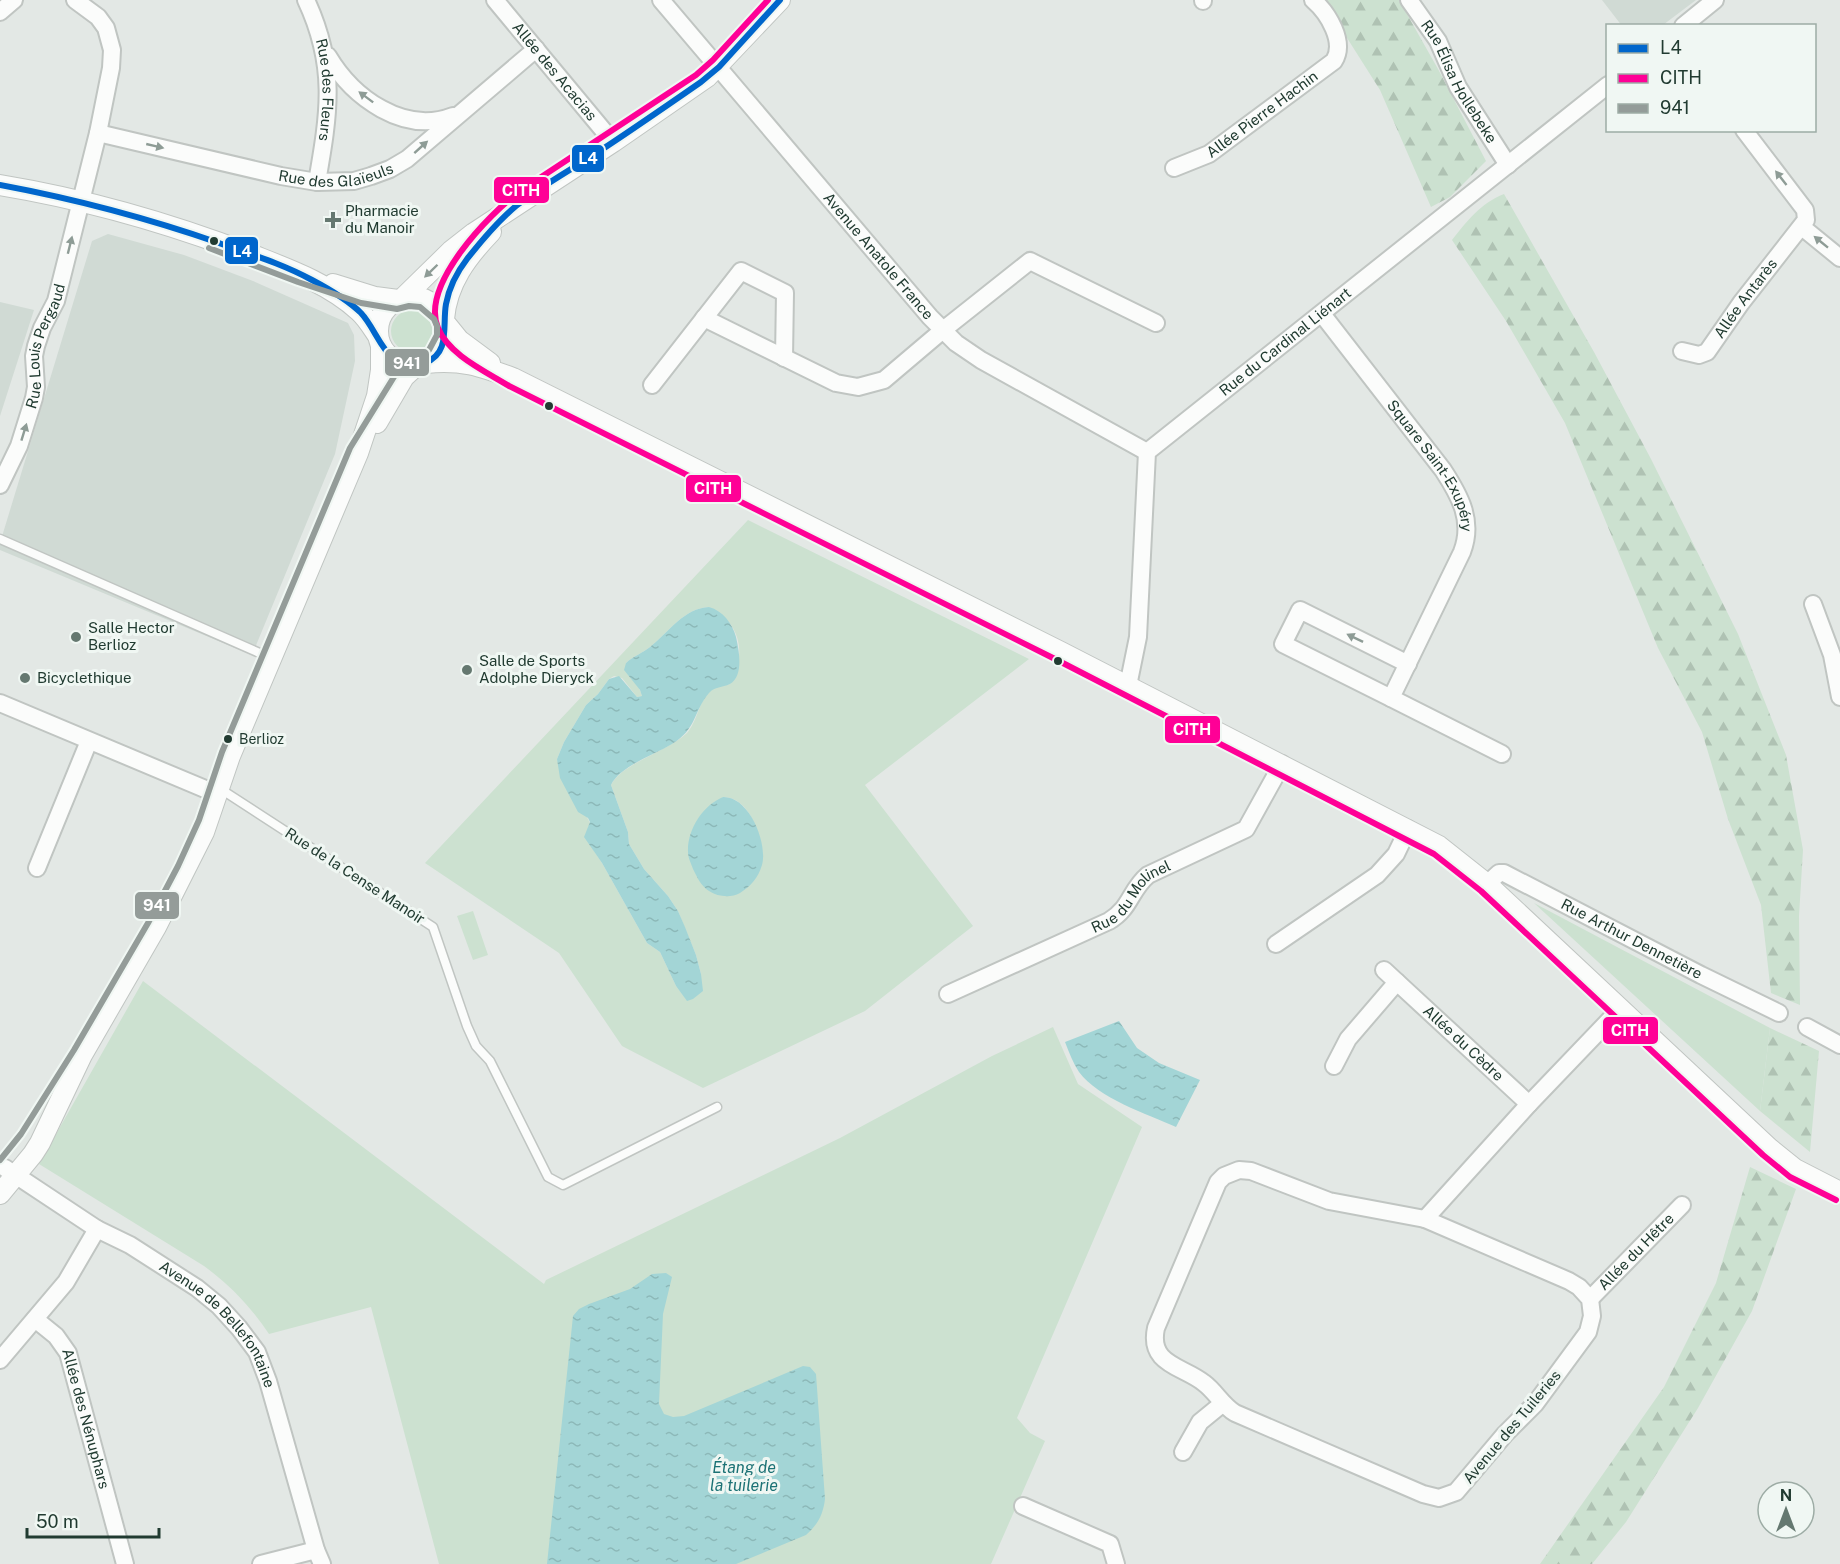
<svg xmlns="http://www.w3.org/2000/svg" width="1840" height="1564" font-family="'Public Sans',sans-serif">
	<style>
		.built { fill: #d0dad4 }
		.green { fill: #cce1d0; fill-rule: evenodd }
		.forest { fill: url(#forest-firs) }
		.water { fill: url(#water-ripples) }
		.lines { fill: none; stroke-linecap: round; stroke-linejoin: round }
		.service-casing { stroke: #c0c5c2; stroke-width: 11 }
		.minor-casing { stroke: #c0c5c2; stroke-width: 20 }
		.tertiary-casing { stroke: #c0c5c2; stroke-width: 22 }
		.service { stroke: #fbfcfb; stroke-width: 8 }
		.minor { stroke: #fbfcfb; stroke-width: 16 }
		.tertiary { stroke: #fbfcfb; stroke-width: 20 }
		.bus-1-casing { stroke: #f0f7f3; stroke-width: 10 }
		.bus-2-casing { stroke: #f0f7f3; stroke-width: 10 }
		.bus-3-casing { stroke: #f0f7f3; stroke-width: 10 }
		.bus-1 { stroke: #06c; stroke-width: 6 }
		.bus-2 { stroke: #ff0096; stroke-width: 6 }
		.bus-3 { stroke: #949c99; stroke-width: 6 }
		.oneway { fill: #8e9c96 }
		.poi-dot { fill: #657870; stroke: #f0f7f3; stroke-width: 2 }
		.bus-dot { fill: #213b31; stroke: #f0f7f3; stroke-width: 2 }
		.labels { text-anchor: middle; stroke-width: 6; stroke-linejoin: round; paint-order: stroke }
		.bus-label { font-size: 14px; fill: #213b31; stroke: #f0f7f3; text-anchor: start }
		.street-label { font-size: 15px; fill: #213b31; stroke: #f0f7f3 }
		.poi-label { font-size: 15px; fill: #213b31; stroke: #f0f7f3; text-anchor: start }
		.water-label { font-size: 16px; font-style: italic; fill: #1c7275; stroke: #f0f7f3 }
		.line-badge { stroke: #f0f7f3; stroke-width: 2 }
		.badge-label { font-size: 16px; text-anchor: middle; font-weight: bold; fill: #fff }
	</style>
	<defs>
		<pattern id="forest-firs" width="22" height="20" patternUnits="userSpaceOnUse" patternTransform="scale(1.5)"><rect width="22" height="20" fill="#cce1d0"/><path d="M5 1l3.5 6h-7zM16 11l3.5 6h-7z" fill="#afc2b3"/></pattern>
		<pattern id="water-ripples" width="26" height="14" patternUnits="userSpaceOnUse" patternTransform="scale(1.5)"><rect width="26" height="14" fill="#a3d5d6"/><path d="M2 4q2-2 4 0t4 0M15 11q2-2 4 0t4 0" fill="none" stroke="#8cb8b8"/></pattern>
	</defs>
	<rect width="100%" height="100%" fill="#e3e8e5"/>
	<!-- built -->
	<path class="built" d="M 1602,0 L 1696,0 L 1663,25 L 1622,26 Z
		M 108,234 L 184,255 L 253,281 L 348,323 L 354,335 L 355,361 L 335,454 L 252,655 L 0,550 L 0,543 L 92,241 Z
		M 0,302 L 34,310 L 0,416 Z"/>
	<!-- green -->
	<path class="green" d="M391 331a21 21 0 1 1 42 0a21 21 0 1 1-42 0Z
		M 748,520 L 1029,659 L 865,785 L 973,926 L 865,1011 L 703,1088 L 622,1046 L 559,953 L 425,863 ZM 709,607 C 716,612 726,618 731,625 C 744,644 740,666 730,684 C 725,685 717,686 713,689 C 699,698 698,721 687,733 C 667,752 622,763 611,785 L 628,832 L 629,844 L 644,869 L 668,896 L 678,911 L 696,955 L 701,974 L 687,1000 L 676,986 L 660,952 L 647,943 L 602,863 L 585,837 L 590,823 L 557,759 L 564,742 L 586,705 L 598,694 L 609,679 L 614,676 L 622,678 L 637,697 L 642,696 C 639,682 629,682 626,663 C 633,656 643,653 650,647 C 669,632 684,608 709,607 ZM 723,797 C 750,797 761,836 763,857 L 689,840 L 698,819 Z
		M 1534,903 L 1770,1028 L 1760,1111 Z
		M 473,911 L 488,955 L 473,960 L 457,916 Z
		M 143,981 L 544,1284 L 546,1280 L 840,1138 L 992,1056 L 1053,1027 L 1078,1084 L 1142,1127 L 1017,1418 L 1030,1433 L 1045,1441 L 991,1564 L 439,1564 L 371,1307 L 269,1334 C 251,1307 230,1285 204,1266 L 39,1164 Z"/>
	<!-- forest -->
	<path class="forest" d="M 1323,0 L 1399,0 L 1438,69 L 1486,161 L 1450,197 L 1431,207 L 1380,90 Z
		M 1504,194 L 1594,352 L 1651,459 L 1738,634 L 1786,755 L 1803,850 L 1799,916 L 1800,1005 L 1771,993 L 1761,905 L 1728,819 L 1702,732 L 1658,648 L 1565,423 L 1506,321 L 1452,240 C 1467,221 1481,203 1504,194 Z
		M 1770,1028 L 1819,1051 L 1810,1152 L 1760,1111 Z
		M 1750,1167 L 1796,1189 L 1752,1311 L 1698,1408 L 1626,1522 L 1592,1564 L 1540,1564 L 1664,1387 L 1716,1283 Z"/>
	<!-- water -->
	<path class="water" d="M 709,607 C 723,611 732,623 736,637 C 739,650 744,676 730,684 C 722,688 715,686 709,693 C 693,712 697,729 672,744 C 654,755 620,766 611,785 L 628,832 L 629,844 L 644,869 L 668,896 L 678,911 L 685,927 L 696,955 L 701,974 L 703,991 L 693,999 L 687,1001 L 676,986 L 660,952 L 647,943 L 602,863 L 584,837 L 590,822 L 588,818 L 578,812 L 560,778 L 557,759 L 564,742 L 586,705 L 598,694 L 609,679 L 619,676 L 637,697 L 642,696 L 640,690 L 624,670 L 626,663 C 633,656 643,653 650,647 C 669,632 684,608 709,607 Z
		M 723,797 C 749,796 768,843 762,865 C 758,878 751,886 740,893 C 731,898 718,897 709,891 C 701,886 697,877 693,869 C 691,863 688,858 688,852 C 687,830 703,805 723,797 Z
		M 1119,1021 L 1137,1048 L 1159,1063 L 1200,1080 L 1176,1127 C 1147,1114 1098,1098 1079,1072 C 1073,1063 1069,1052 1065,1042 Z
		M 666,1273 L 672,1277 L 663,1314 L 659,1404 L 664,1414 L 673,1417 L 684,1416 L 803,1366 L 810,1367 L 816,1374 L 825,1499 C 823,1515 818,1524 806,1535 L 736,1564 L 547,1564 L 573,1316 L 579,1309 L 589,1304 L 630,1289 L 652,1274 Z"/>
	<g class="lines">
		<!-- service casing -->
		<g class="service-casing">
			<path id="service" d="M 0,539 L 271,658
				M 219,788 L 433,927 L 467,1026 L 476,1046 L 490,1061 L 548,1177 L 563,1185 L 717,1107"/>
		</g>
		<!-- minor casing -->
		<g class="minor-casing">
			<g id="minor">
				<path id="s1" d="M 306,0 C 337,66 329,113 317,182"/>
				<path id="s2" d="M 495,0 L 613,142"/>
				<path id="s3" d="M 661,0 L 930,317 L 956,343 L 981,360 L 1147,452"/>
				<path d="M 1203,0 L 1203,1"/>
				<path id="s4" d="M 1409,0 L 1438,41 L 1458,87 L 1508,165"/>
				<path d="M 0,12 L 14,0"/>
				<path d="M 1683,26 L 1715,0"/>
				<path d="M 328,56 C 353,98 404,135 453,116"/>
				<path id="s5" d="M 98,133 L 281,176 L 317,182 L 354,181 L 371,176 L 390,169 L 407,159 L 536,49"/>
				<path id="s6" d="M 1174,168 L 1209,154 L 1334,61 C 1346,42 1328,13 1313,0"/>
				<path d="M 1802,227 L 1840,258"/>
				<path id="s7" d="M 1322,314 L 1443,470 C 1460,496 1474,521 1462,552 L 1391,698 L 1502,754"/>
				<path d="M 704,318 L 836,383 L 858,387 L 884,380 L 943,330 L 1030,261 L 1156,323"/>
				<path id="s8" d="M 1682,351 L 1699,355 L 1707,352 L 1741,303 L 1806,220 L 1805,210 L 1744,130"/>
				<path d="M 652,385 L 741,271 L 785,293 L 784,358"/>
				<path id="s9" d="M 0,485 L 19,446 L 34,398 L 36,387 L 34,356 L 36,346 L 42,328 L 56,301 L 98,133 L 111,68 L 112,50 L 106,28 L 98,17 L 75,0"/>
				<path d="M 1813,604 L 1832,655 L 1840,697"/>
				<path id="s10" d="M 1128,686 L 1138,637 L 1147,452 L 1608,85"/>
				<path d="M 1391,698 L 1283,644 L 1300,610 L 1408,664"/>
				<path d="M 0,703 L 217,794"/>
				<path d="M 37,868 L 89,741"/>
				<path id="s11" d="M 1487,884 L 1499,873 L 1504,873 L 1701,975 L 1779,1013"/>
				<path d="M 1276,944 L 1377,875 L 1396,854 L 1408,829"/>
				<path id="s12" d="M 1384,970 L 1529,1104"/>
				<path id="s13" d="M 948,994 L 1109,921 C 1131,908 1130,890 1148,875 L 1246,829 L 1282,764"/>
				<path d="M 1807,1027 L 1840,1045"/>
				<path d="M 1334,1066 L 1348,1039 L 1397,982"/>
				<path id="s14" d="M 5,1168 L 97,1229 L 130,1245 L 197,1288 L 219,1306 L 239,1328 L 257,1352 L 268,1381 L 316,1550 L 322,1564"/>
				<path d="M 1239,1170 L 1251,1171 L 1329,1201 L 1425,1219 L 1569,1281 L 1579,1287 L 1590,1299 L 1592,1316 L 1588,1332 L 1535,1404 L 1505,1434 L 1456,1492 L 1439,1498 L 1423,1494 L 1235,1413 C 1222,1405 1216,1392 1204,1383 C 1183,1366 1148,1365 1156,1328 L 1218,1182 L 1224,1176 Z"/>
				<path d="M 1425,1219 L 1529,1104 L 1620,1009"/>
				<path id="s15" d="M 1590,1299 L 1682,1205"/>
				<path id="s16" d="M 35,1319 L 56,1336 L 68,1353 L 125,1564"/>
				<path d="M 0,1360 L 66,1282 L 97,1229"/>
				<path d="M 1183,1452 L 1200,1422 L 1222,1404"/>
				<path d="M 1023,1506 L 1110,1544 L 1116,1564"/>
				<path d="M 261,1564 L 316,1550"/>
			</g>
		</g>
		<!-- tertiary casing -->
		<g class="tertiary-casing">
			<path id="tertiary" d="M 0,185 C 85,199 169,223 250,254 C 288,269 328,283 359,311 C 367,318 372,327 378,336
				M 333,284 L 375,297 L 398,300
				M378 331a34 34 0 1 1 68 0a34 34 0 1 1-68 0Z
				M 403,298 L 451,251 L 474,233 L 613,142 L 707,77 L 780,0
				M 444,319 C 447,283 467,257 491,232
				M 446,324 L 459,340 L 490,363
				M 426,363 C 460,359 481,366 513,378 L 1061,652 L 1439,846 L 1487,884 L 1769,1148 L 1795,1169 L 1840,1192
				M 377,423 L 404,377 L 417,365
				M 0,1194 L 33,1154 L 40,1143 L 82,1055 L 156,927 L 204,832 L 230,756 L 358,453 L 377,396 L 381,370 L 381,345"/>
		</g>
		<!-- service -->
		<use href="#service" class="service"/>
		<!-- minor -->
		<use href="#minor" class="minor"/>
		<!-- tertiary -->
		<use href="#tertiary" class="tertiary"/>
		<!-- bus-1 casing -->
		<g class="bus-1-casing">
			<path id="bus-1" d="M 0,185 C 75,199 147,218 219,243 C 250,254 283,264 312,280 C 329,289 347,299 361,313 C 380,333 387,377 425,363 C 451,353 442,326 446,304 C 449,288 457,272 467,259 C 482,240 498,221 516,206 C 540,187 567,172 592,156 C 629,132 665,107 701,82 L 719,67 L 780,0"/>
		</g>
		<!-- bus-2 casing -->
		<g class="bus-2-casing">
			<path id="bus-2" d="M 768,0 L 713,60 L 696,75 L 520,191 C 489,214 420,285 438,328 C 449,355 485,371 509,386 L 1057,660 L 1434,854 L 1481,891 L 1763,1155 L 1790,1177 L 1836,1200"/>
		</g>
		<!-- bus-3 casing -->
		<g class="bus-3-casing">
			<path id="bus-3" d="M 0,1160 L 21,1134 L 74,1050 L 148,923 L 178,866 L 199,820 L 222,752 L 350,448 L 397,372 L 412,358 L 422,355 L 429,350 L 437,335 L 437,326 L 434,319 L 420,307 L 409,306 L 397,309 L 361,303 L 298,282 L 209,248"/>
		</g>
		<!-- bus-1 -->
		<use href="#bus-1" class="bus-1"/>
		<!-- bus-2 -->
		<use href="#bus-2" class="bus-2"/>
		<!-- bus-3 -->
		<use href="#bus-3" class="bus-3"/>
	</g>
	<!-- one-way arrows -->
	<defs><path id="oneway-solid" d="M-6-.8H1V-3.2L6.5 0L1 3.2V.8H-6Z" transform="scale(1.5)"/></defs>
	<g class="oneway">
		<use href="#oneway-solid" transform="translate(366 97) rotate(-143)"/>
		<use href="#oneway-solid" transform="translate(155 146) rotate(13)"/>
		<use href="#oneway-solid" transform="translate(421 147) rotate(-42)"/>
		<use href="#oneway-solid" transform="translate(1781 178) rotate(-128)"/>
		<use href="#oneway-solid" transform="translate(1821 242) rotate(-141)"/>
		<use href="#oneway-solid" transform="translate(70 245) rotate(-76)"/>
		<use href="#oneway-solid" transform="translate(431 271) rotate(136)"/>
		<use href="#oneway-solid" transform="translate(24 432) rotate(-73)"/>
		<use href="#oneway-solid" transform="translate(1355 638) rotate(-154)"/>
	</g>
	<!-- markers -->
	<g class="poi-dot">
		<path d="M330 211h6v6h6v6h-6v6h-6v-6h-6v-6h6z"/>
		<circle cx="76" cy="637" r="6"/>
		<circle cx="467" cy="670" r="6"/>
		<circle cx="25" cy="678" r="6"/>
	</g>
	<g class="bus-dot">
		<circle cx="214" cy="241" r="5"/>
		<circle cx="549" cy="406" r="5"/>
		<circle cx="1058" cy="661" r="5"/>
		<circle cx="228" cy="739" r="5"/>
	</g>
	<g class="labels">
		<!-- bus labels -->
		<g class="bus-label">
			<text x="239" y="744">Berlioz</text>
		</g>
		<!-- street labels -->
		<g class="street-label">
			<text dy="5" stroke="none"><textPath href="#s2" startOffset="93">Allée des Acacias</textPath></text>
			<text dy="5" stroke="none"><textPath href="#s4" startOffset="96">Rue Élisa Hollebeke</textPath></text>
			<text dy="5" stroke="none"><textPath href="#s1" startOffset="93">Rue des Fleurs</textPath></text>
			<text dy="5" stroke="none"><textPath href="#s6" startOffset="104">Allée Pierre Hachin</textPath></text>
			<text dy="5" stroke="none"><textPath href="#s5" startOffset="244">Rue des Glaïeuls</textPath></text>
			<text dy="5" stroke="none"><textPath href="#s3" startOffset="336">Avenue Anatole France</textPath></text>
			<text dy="5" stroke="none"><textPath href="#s8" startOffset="92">Allée Antarès</textPath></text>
			<text dy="5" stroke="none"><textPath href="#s10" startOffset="412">Rue du Cardinal Liénart</textPath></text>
			<text dy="5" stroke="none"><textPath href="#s9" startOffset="148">Rue Louis Pergaud</textPath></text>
			<text dy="5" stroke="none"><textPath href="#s7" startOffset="188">Square Saint-Exupéry</textPath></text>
			<text transform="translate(355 876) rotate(33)" y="5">Rue de la Cense Manoir</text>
			<text dy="5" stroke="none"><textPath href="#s13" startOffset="210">Rue du Molinel</textPath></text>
			<text dy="5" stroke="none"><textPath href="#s11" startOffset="165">Rue Arthur Dennetière</textPath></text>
			<text dy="5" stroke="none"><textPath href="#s12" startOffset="108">Allée du Cèdre</textPath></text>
			<text dy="5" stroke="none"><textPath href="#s15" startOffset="66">Allée du Hêtre</textPath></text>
			<text dy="5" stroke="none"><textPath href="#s14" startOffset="268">Avenue de Bellefontaine</textPath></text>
			<text dy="5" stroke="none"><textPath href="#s16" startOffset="116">Allée des Nénuphars</textPath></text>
			<text transform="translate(1512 1427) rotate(-50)" y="5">Avenue des Tuileries</text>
		</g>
		<!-- poi labels -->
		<g class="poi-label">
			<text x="345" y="216">Pharmacie<tspan x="345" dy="17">du Manoir</tspan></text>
			<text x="88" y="633">Salle Hector<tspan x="88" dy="17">Berlioz</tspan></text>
			<text x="479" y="666">Salle de Sports<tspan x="479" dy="17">Adolphe Dieryck</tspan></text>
			<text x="37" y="683">Bicyclethique</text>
		</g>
		<!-- water labels -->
		<g class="water-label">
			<text x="744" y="1473">Étang de<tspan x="744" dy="18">la tuilerie</tspan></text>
		</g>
	</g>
	<g class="line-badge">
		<rect x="571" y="144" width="34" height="29" rx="6" fill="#06c"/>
		<rect x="493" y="176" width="57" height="28" rx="6" fill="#ff0096"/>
		<rect x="224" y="236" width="35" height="29" rx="6" fill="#06c"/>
		<rect x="384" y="348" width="46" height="29" rx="6" fill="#949c99"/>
		<rect x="685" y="474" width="57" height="29" rx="6" fill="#ff0096"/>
		<rect x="1164" y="715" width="57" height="29" rx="6" fill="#ff0096"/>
		<rect x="134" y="891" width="46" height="29" rx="6" fill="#949c99"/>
		<rect x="1602" y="1016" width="57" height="29" rx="6" fill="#ff0096"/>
	</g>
	<g class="badge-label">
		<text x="588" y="164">L4</text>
		<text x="521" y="196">CITH</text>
		<text x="242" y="257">L4</text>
		<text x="407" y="369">941</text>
		<text x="713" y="494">CITH</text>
		<text x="1192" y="735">CITH</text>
		<text x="157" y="911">941</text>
		<text x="1630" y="1036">CITH</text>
	</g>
	<!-- legend -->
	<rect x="1606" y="24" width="210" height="108" fill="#f0f7f3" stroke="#9daca5" stroke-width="1.5"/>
	<rect x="1618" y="44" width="30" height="9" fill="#0066cc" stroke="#9daca5" stroke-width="1.5"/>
	<text x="1660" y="54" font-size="18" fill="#213b31">L4</text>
	<rect x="1618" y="74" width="30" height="9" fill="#ff0096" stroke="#9daca5" stroke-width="1.5"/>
	<text x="1660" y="84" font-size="18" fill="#213b31">CITH</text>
	<rect x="1618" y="104" width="30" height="9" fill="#949c99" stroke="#9daca5" stroke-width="1.5"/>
	<text x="1660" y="114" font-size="18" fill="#213b31">941</text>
	<!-- north arrow -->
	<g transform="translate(1786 1510)"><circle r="28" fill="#f0f7f3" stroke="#9daca5" stroke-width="1.5"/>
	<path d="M0-4.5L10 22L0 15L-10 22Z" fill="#657870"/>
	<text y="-9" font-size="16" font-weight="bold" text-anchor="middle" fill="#213b31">N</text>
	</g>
	<!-- scale -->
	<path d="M27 1528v9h132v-9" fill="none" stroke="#213b31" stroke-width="3"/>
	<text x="36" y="1528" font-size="18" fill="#213b31" stroke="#f0f7f3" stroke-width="4.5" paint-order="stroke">50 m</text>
</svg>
